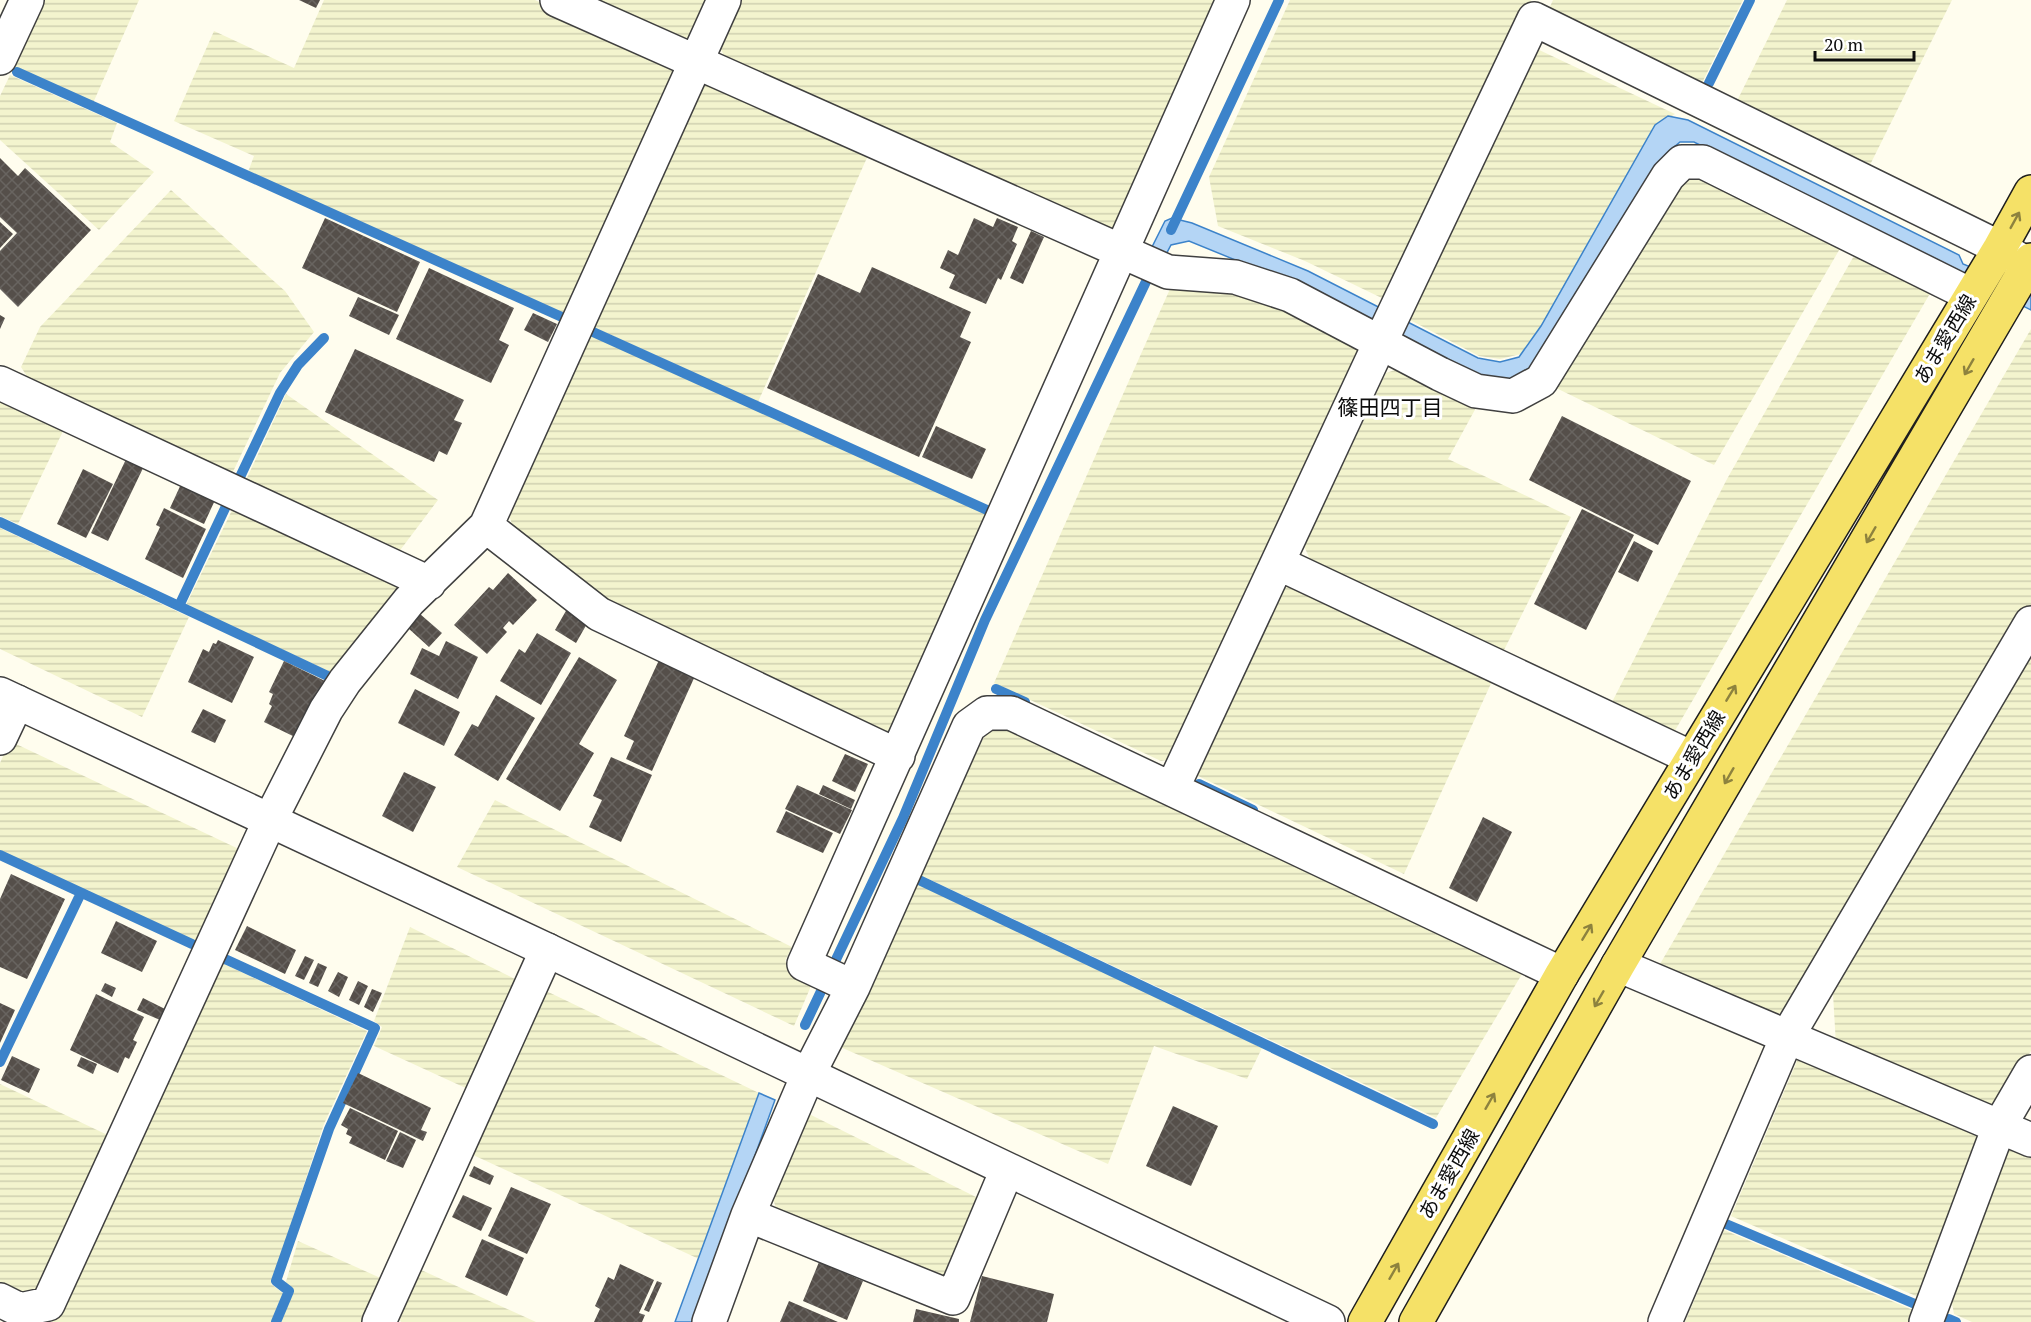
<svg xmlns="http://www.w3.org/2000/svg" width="2031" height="1322" font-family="'PT Serif','Noto Sans JP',serif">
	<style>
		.farmland { fill: url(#farmland-rules) }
		.water { fill: #b4d5f5; stroke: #3c83ca; stroke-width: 1.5 }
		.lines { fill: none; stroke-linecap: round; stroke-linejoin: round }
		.stream { stroke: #3c83ca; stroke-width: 10 }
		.building { fill: url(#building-cross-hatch) }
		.minor-casing { stroke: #404040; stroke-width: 36 }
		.tertiary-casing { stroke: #404040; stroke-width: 36 }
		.primary-casing { stroke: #1e1e1e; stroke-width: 36 }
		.minor { stroke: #fff; stroke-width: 33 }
		.tertiary { stroke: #fff; stroke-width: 33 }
		.primary { stroke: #f5e167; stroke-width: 33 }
		.oneway { stroke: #8d823e }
		.labels { text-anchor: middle; stroke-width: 6; stroke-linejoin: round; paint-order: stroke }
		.street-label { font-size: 20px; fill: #0d0d0d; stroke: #fff }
		.neighbourhood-label { font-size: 21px; fill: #0d0d0d; stroke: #fff }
	</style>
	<defs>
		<pattern id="farmland-rules" width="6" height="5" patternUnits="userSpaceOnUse" patternTransform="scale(1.5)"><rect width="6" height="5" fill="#f3f4ce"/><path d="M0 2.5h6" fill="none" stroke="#cfd0b0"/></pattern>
		<pattern id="building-cross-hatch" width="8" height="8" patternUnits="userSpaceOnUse" patternTransform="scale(1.5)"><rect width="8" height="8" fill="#554f4a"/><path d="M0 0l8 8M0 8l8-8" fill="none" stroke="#686460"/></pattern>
	</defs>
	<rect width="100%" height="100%" fill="#fffdee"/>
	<!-- farmland -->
	<path class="farmland" d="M 43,0 L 139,0 L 93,103 L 12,67 Z
		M 324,0 L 535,0 L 669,62 L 678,78 L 570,317 L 248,172 L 254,156 L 174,121 L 214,31 L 294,68 Z
		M 590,0 L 713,0 L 688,40 L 680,41 Z
		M 737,0 L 1220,0 L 1119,225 L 1112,229 L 728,64 L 718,43 Z
		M 1290,0 L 1531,0 L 1388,301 L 1305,261 L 1218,226 L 1209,177 Z
		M 1553,0 L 1743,0 L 1699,89 L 1547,13 Z
		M 1787,0 L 1952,0 L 1866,173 L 1734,107 Z
		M 1535,48 L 1675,114 L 1660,123 L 1525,353 L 1500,359 L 1479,356 L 1410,320 Z
		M 10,75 L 117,123 L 110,142 L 154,172 L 99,230 L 0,140 L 0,96 Z
		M 715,80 L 870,151 L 758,402 L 591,326 L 698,88 Z
		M 1689,171 L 1845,240 L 1714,465 L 1552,386 Z
		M 171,190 L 285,291 L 314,332 L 280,373 L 231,476 L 28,378 L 21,367 L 40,327 Z
		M 1859,247 L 1935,285 L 1673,734 L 1612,702 L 1727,479 Z
		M 1174,280 L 1234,284 L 1357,337 L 1360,361 L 1173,759 L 1161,761 L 994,683 Z
		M 2031,329 L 2031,608 L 1796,1008 L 1777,1014 L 1660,964 Z
		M 587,334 L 991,516 L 895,728 L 885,733 L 619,611 L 515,534 L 510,518 L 509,505 Z
		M 1407,366 L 1477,406 L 1448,459 L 1571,517 L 1503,652 L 1312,564 L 1304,546 L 1386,373 Z
		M 0,393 L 67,423 L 18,524 L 0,516 Z
		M 286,394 L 438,500 L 398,553 L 245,482 Z
		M 235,504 L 399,580 L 404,594 L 337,675 L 186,605 Z
		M 0,528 L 189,617 L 142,717 L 0,649 Z
		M 1299,583 L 1494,677 L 1404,874 L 1196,775 L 1278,589 Z
		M 2031,655 L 2031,1051 L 1999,1105 L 1987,1107 L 1836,1045 L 1833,994 Z
		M 1009,722 L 1525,969 L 1436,1118 L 918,874 L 985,735 Z
		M 16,744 L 241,850 L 208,947 L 0,852 L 0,763 L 4,754 Z
		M 495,800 L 792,947 L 785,961 L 814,979 L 794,1026 L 457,867 Z
		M 915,882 L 1262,1048 L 1247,1079 L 1154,1046 L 1108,1164 L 838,1046 Z
		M 410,927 L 519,981 L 470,1090 L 374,1046 L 382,1027 L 374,1021 Z
		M 222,963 L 367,1031 L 324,1124 L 271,1284 L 284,1294 L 273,1322 L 52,1322 Z
		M 542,989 L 759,1093 L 699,1259 L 471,1154 Z
		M 1800,1054 L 1979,1127 L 1981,1144 L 1925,1300 L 1731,1216 Z
		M 0,1084 L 116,1139 L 46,1290 L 23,1299 L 0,1288 Z
		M 801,1110 L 982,1200 L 952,1273 L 932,1279 L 778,1214 L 772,1196 Z
		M 2013,1144 L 2031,1152 L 2031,1322 L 1972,1322 L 1954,1314 L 1951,1298 L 2001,1149 Z
		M 1724,1230 L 1920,1313 L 1917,1322 L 1685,1322 Z
		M 298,1241 L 385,1280 L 366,1322 L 280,1322 L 291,1291 L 285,1285 Z
		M 419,1269 L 536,1322 L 401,1322 L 397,1314 Z"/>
	<!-- water -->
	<path class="water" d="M 1668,116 L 1688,120 L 1959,255 L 1963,264 L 2031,292 L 2031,310 L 1694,142 L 1680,142 L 1666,154 L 1545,360 L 1508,383 L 1487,379 L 1294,284 L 1189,241 L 1171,245 L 1162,262 L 1148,255 L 1165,221 L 1172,218 L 1192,223 L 1308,271 L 1478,358 L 1500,362 L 1519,357 L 1541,326 L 1655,125 Z
		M 759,1093 L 775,1100 L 695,1322 L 675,1322 Z"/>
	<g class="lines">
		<!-- stream -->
		<path class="stream" d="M 17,72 L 564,318
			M 1709,83 L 1750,0
			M 1171,230 L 1279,0
			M 593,332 L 987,510
			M 240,477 L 280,393 L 298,365 L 324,338
			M 0,522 L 334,679
			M 179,606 L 228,502
			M 996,689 L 1025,702
			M 1199,784 L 1253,810
			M 0,855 L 192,944
			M 919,880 L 1433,1124
			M 225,959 L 375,1028 L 329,1129 L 276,1281 L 289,1291 L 276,1322
			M 805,1025 L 903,818 L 985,620 L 1152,269
			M 0,1062 L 81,893
			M 1719,1221 L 1915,1304
			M 1949,1319 L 1956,1322"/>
	</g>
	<!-- building -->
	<path class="building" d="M 299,0 L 320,0 L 316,8 Z
		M 0,158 L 18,176 L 25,168 L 91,230 L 18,307 L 0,289 L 0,251 L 17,233 L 0,217 Z
		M 325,218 L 420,262 L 397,312 L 302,268 Z
		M 974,218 L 993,227 L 997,218 L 1018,227 L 1012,241 L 1017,244 L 1001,280 L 998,278 L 986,304 L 949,288 L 955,275 L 940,268 L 948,250 L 958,255 Z
		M 0,222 L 13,234 L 0,248 Z
		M 1031,231 L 1044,237 L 1023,284 L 1010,278 Z
		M 872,267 L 971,312 L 960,337 L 971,342 L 919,457 L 767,388 L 818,274 L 860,293 Z
		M 429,268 L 514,308 L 499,340 L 509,345 L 491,383 L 396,339 Z
		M 358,297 L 399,315 L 389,335 L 349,316 Z
		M 533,313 L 557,324 L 548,342 L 524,330 Z
		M 0,315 L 5,318 L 0,329 Z
		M 355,349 L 464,400 L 454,420 L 462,423 L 447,455 L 439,451 L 434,462 L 325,412 Z
		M 1562,416 L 1691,481 L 1658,545 L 1529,480 Z
		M 936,426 L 986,449 L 972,479 L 922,457 Z
		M 128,455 L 145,464 L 108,541 L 91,533 Z
		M 83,469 L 113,484 L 86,538 L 57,524 Z
		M 182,482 L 216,498 L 204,524 L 170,508 Z
		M 164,508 L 206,529 L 183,578 L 145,559 L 160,527 L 156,525 Z
		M 1582,509 L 1634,535 L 1586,630 L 1534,604 Z
		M 1634,541 L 1653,551 L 1638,582 L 1618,572 Z
		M 508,573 L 537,600 L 513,625 L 509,621 L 503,628 L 507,632 L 487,654 L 454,625 L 489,587 L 493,590 Z
		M 567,609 L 588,622 L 576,643 L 555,630 Z
		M 420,614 L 442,633 L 429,647 L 408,628 Z
		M 537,633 L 571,653 L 541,705 L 500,681 L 519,649 L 525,653 Z
		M 218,640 L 254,657 L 232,703 L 188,682 L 203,649 L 209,652 L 213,643 L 216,644 Z
		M 446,641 L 478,657 L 458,699 L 410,674 L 422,648 L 439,656 Z
		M 579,657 L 617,680 L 579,744 L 594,753 L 560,811 L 506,779 Z
		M 659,660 L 695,676 L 652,771 L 626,759 L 634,741 L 624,736 Z
		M 284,661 L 325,681 L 297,738 L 264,722 L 272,706 L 269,704 L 273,694 L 269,692 Z
		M 415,689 L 460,712 L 444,746 L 398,723 Z
		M 496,695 L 535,718 L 498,781 L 454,755 L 472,724 L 478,727 Z
		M 203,709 L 226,720 L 215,743 L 191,732 Z
		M 845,754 L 868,764 L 855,792 L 832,781 Z
		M 611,757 L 652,775 L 621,842 L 589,827 L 602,800 L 593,796 Z
		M 404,772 L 436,787 L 413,832 L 382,816 Z
		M 797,785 L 852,810 L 840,834 L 785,809 Z
		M 823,785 L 855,800 L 851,809 L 819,794 Z
		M 786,811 L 833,833 L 823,853 L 776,832 Z
		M 1483,817 L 1512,832 L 1477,902 L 1449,888 Z
		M 11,874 L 65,899 L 27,979 L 0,967 L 0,899 Z
		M 116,921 L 157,941 L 142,972 L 101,953 Z
		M 247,926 L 296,950 L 285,974 L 235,950 Z
		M 305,956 L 314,960 L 304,980 L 295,976 Z
		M 318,963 L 327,967 L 318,987 L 309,983 Z
		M 338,972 L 348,977 L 339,997 L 328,991 Z
		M 358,981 L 368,986 L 359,1005 L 349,1000 Z
		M 105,983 L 116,988 L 112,997 L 101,991 Z
		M 372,989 L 382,993 L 373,1012 L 364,1007 Z
		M 96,994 L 144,1017 L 133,1040 L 137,1042 L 129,1059 L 125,1057 L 118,1073 L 70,1050 Z
		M 143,998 L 165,1009 L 160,1020 L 137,1010 Z
		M 0,1003 L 15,1010 L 0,1043 Z
		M 12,1056 L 40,1069 L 29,1093 L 1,1080 Z
		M 81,1057 L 97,1064 L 93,1074 L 77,1066 Z
		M 358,1073 L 431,1108 L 421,1130 L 427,1132 L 423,1141 L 343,1103 Z
		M 1173,1106 L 1218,1126 L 1191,1186 L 1146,1166 Z
		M 350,1108 L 398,1131 L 385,1160 L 349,1143 L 352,1137 L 346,1134 L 348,1129 L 341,1125 Z
		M 400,1132 L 416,1140 L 403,1168 L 386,1161 Z
		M 474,1166 L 494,1176 L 490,1185 L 469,1176 Z
		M 511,1187 L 551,1204 L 527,1254 L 488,1236 Z
		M 463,1195 L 492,1208 L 481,1231 L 452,1217 Z
		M 482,1239 L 524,1258 L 507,1296 L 465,1277 Z
		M 819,1262 L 863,1281 L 847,1320 L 803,1301 Z
		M 620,1264 L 654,1280 L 639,1313 L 645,1315 L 642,1322 L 594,1322 L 600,1309 L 595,1306 L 608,1277 L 614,1280 Z
		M 982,1276 L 1054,1294 L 1047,1322 L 970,1322 Z
		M 657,1281 L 662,1283 L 649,1312 L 644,1310 Z
		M 789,1301 L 838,1322 L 780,1322 Z
		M 916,1309 L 959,1319 L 959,1322 L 913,1322 Z"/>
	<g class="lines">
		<!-- minor casing -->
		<g class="minor-casing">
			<path id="minor" d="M 557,0 L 1168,272 L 1235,277 L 1290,295 L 1440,374 L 1476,391 L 1513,396 L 1541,381 L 1668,176 L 1682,162 L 1703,162 L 1971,295
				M 0,58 L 27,0
				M 0,383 L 429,583
				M 486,526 L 599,614 L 898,756
				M 1278,563 L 1692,758
				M 0,738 L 17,702
				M 1172,789 L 1380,343 L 1534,19 L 2000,248 L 2025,263
				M 1618,965 L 2031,1140
				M 853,987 L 804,964 L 1233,0
				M 748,1215 L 953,1298 L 1007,1170
				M 0,1300 L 20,1310 L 48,1304 L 270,820 L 326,710 L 345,681 L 409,601 L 486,526 L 724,0
				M 379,1322 L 547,950
				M 709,1322 L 748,1215 L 808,1075 L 853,987 L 969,726 L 987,713 L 1011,713 L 1562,974
				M 1665,1322 L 1787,1037 L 2031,623
				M 1926,1322 L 1999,1127 L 2031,1072"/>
		</g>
		<!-- tertiary casing -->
		<g class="tertiary-casing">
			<path id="tertiary" d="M 0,694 L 547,950 L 1328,1322"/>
		</g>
		<!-- primary casing -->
		<g class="primary-casing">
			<path id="primary" d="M 1365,1322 L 1562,974 L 2000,248 L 2031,192
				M 1416,1322 L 1618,965 L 2031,260"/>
		</g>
		<!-- minor -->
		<use href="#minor" class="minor"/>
		<!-- tertiary -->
		<use href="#tertiary" class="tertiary"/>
		<!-- primary -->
		<use href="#primary" class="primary"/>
	</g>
	<!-- one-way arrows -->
	<defs><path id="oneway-shaft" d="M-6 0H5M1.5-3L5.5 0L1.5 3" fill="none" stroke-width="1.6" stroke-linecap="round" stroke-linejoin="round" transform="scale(1.5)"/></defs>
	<g class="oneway">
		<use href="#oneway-shaft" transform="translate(2015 220) rotate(-61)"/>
		<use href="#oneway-shaft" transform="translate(1969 367) rotate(120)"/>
		<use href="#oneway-shaft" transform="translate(1871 535) rotate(120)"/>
		<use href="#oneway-shaft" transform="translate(1731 693) rotate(-59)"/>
		<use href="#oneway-shaft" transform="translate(1729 776) rotate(120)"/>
		<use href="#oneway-shaft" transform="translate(1587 932) rotate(-59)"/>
		<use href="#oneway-shaft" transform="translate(1599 999) rotate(120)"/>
		<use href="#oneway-shaft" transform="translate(1490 1101) rotate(-60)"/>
		<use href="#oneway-shaft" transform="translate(1394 1271) rotate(-60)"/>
	</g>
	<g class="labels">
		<!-- street labels -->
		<g class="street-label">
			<text transform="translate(1945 339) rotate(-59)" y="7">あま愛西線</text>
			<text transform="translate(1694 755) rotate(-59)" y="7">あま愛西線</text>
			<text transform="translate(1449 1174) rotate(-60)" y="7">あま愛西線</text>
		</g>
		<!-- neighbourhood labels -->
		<g class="neighbourhood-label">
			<text x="1390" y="415">篠田四丁目</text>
		</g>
	</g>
	<!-- scale -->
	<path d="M1815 51v9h99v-9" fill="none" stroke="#0d0d0d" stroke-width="3"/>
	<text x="1824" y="51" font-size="18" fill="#0d0d0d" stroke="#ffffff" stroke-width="4.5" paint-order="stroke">20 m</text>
</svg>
